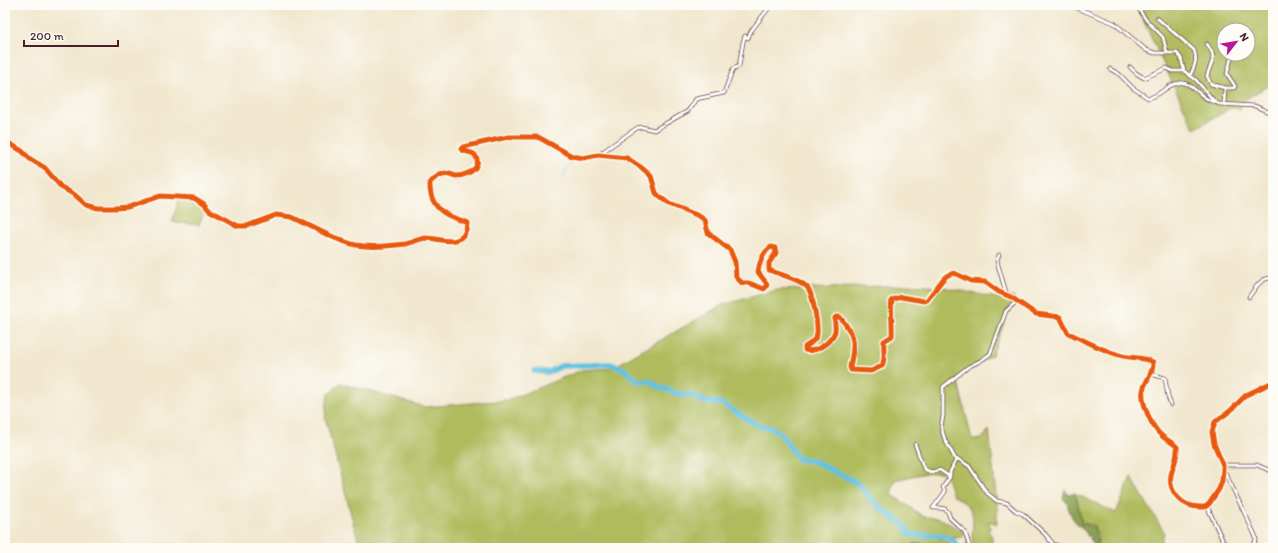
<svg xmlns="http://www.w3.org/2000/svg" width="1278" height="553" font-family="Itim,sans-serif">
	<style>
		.green { fill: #afbb5d; stroke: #7c6d44; fill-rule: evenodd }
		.forest { fill: #8ba354; stroke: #6a6140 }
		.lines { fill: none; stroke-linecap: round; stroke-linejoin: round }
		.stream { stroke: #62c2e0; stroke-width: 1 }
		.river { stroke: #62c2e0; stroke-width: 5.5 }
		.minor-casing { stroke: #633d43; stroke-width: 4.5 }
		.minor { stroke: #fff; stroke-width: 3 }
		.cycleway-casing { stroke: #fdfcf7; stroke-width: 8 }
		.cycleway { stroke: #e8590c; stroke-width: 5 }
	</style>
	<rect width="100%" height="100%" fill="#fdfcf7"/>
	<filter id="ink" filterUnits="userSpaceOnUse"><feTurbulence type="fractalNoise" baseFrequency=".025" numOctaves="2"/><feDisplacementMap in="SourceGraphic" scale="8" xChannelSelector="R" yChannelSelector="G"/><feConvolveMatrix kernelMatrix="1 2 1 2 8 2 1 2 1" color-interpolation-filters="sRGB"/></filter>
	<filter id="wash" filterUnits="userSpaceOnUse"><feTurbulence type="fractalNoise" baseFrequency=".012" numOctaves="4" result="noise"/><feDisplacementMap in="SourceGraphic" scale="16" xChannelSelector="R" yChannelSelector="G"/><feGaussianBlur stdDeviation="0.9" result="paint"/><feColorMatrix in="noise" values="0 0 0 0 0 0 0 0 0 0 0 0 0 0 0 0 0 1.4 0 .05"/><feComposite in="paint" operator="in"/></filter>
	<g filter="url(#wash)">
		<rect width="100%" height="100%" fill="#f1e7ce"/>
		<!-- green -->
		<path class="green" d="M 1136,5 L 1273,5 L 1273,83 L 1244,100 L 1240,109 L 1231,108 L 1194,129 ZM 1224,30 L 1248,30 L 1248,54 L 1224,54 Z
			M 179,198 L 197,200 L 206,208 L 199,225 L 172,222 Z
			M 908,285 L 943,287 L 997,298 L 1001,295 L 1015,298 L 1006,312 L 1005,320 L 992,355 L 957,377 L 972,440 L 982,439 L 989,430 L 997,505 L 997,524 L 989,521 L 990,528 L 988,532 C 994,535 991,541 993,545 L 996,544 L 995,548 L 973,548 C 969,523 983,510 953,496 L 945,472 L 926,473 L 895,480 L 891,494 L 924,517 L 939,518 L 964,532 L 963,537 L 937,537 L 950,543 L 950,548 C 944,548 940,545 934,544 C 926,543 912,544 905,548 L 360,548 L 325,417 L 328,395 L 340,383 L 425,407 L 508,400 L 582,370 L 612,368 L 722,305 L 777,290 Z
			M 1131,477 L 1164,532 L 1160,548 L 1098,548 L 1097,533 L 1094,529 L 1095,526 L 1094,524 L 1088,525 L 1085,522 L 1082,523 L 1077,499 L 1074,493 L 1116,513 Z"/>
		<!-- forest -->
		<path class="forest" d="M 1065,489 L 1067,494 L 1074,493 L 1076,497 L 1082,525 L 1085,523 L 1088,526 L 1094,526 L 1093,529 L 1095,532 L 1098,548 L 1092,548 L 1093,542 L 1090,540 L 1091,536 L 1090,535 L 1088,537 C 1085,528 1076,525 1072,517 C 1070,513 1070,511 1068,508 L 1068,504 L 1063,498 Z"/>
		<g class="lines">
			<!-- stream -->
			<path class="stream" d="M 564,177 L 565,172 L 573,161"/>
			<!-- river -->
			<path class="river" d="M 534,371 L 549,372 L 561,366 L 611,364 L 624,369 L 637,381 L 650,381 L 659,387 L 682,395 L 693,395 L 705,402 L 721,403 L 747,419 L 760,426 L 772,428 L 781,434 L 798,459 L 814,461 L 831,470 L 852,480 L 861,486 L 869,497 L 880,508 L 904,525 L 909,534 C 928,539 946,527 959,548"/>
		</g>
	</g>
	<g filter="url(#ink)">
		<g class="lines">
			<!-- minor casing -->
			<g class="minor-casing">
				<path id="minor" d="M 1075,5 L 1077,8 L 1114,23 L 1146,50 L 1155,53 L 1177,53 L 1181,58 L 1184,71 L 1196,80 L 1215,102 L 1219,104 L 1255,106 L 1273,114
					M 1140,11 L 1147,21 L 1163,37 L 1167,53
					M 1157,18 L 1194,50 C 1198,60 1194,67 1190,76
					M 1207,44 C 1218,59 1211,61 1207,76 L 1211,84 L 1225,88 L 1224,104
					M 1130,67 L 1136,73 L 1144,78 L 1167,68 L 1172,71 L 1184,71
					M 1110,69 L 1119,74 L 1133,88 L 1148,98 C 1161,96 1166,84 1179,83 C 1194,81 1200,100 1215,102
					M 1225,88 L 1234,88 L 1235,86 L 1227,74 L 1232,54
					M 5,141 L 22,151 L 30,159 L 45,168 L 61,187 L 75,195 L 86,205 L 98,208 L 116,208 L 128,207 L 160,196 L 194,198 L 204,204 L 209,210 L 238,226 L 247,226 L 276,215 L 292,217 C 313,227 334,240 356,245 C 372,248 390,246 405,244 C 412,242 419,239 426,238 C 436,238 447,243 456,240 C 464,238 467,230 467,223 C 462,220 457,219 452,217 C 437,211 429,199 430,182 C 434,179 438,175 443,174 C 448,172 451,175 456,176 C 463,176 475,172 477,164 C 478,161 477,158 475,155 C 471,151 465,153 461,149 L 463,147 L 508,137 L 538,137 L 572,156 L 583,158 L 598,155 L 627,158 L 642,168 L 651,176 L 656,193 L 660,197 L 669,204 L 699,216 L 705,220 L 708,233 L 730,250 L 735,262 L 736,277 L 742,283 L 749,283 L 764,289 L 766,287 L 767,284 L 758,272 C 759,264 763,252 771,247 L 775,248 L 776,253 L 769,263 L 769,270 C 781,275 797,278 806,286 C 813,291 818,326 817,334 C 816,340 810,344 805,347 L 805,350 C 816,353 832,342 835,331 C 836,327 834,323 835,318 L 836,317 L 840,317 C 856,337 855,343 850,367 L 851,370 L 871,371 L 882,366 C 886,358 883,350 884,341 L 892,336 C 893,324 890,312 892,300 L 901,297 L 924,301 L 927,300 L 944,278 L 948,275 L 954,273 L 971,281 L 985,282 L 999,292 L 1011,297 L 1036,314 L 1060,317 L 1068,333 C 1084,340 1100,349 1116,354 C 1128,359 1141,356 1153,362 C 1154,373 1145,380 1143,391 C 1141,403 1152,428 1162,436 C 1166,440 1173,442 1177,447 C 1178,459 1173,465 1171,475 C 1168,489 1179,503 1192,506 C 1196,507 1201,507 1205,507 L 1209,504 L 1219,489 L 1222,481 L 1223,469 L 1223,465 L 1214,444 L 1212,432 L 1215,422 L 1230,411 L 1246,395 L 1273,382
					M 598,155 L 637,128 L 642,127 L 654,130 L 688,111 L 696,99 L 724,93 L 733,69 L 739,66 L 743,42 L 745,36 L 748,38 L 751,31 L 771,5
					M 5,178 L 7,180 L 5,185
					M 999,255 L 997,260 L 998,265 L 1007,296
					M 1249,297 C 1255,288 1261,277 1273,278
					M 1017,301 L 1006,311 L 990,354 L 980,361 L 968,367 L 943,387 L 943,416 L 941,427 L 945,440 L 956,460 L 958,459 L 969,466 L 987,493 L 997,501 L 1007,503 L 1016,511 L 1023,514 L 1045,534 L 1053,544 L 1059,546 L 1060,548
					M 1151,374 L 1165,378 L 1168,397 L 1171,405
					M 915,444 L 924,469 L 931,472 L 940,470 L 950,477
					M 956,460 L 950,472 L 950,477 L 943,487 L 945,492 L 933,508 L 940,508 L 945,509 L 948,512 L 950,518 L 965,532 L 970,548
					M 1223,465 L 1257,465 L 1273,472
					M 1224,470 L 1255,535 L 1256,540 L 1252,548
					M 1207,506 L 1226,548
					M 899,548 C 906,544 913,541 919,548"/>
			</g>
			<!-- minor -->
			<use href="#minor" class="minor"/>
			<!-- cycleway casing -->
			<g class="cycleway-casing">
				<path id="cycleway" d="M 5,141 L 22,151 L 30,159 L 45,168 L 61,187 L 75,195 L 86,205 L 98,208 L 116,208 L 128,207 L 160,196 L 194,198 L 204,204 L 209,210 L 238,226 L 247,226 L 276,215 L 292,217 C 313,227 334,240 356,245 C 372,248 390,246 405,244 C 412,242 419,239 426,238 C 436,238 447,243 456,240 C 464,238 467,230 467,223 C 462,220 457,219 452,217 C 437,211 429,199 430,182 C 434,179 438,175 443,174 C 448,172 451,175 456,176 C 463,176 475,172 477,164 C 478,161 477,158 475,155 C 471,151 465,153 461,149 L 463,147 L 508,137 L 538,137 L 572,156 L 583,158 L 598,155 L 627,158 L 642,168 L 651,176 L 656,193 L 660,197 L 669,204 L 699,216 L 705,220 L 708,233 L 730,250 L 735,262 L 736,277 L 742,283 L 749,283 L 764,289 L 766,287 L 767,284 L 758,272 C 759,264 763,252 771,247 L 775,248 L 776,253 L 769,263 L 769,270 C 781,275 797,278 806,286 C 813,291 818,326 817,334 C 816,340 810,344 805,347 L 805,350 C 816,353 832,342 835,331 C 836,327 834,323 835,318 L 836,317 L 840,317 C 856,337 855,343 850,367 L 851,370 L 871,371 L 882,366 C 886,358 883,350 884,341 L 892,336 C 893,324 890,312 892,300 L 901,297 L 924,301 L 927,300 L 944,278 L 948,275 L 954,273 L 971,281 L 985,282 L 999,292 L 1011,297 L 1036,314 L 1060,317 L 1068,333 C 1084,340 1100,349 1116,354 C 1128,359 1141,356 1153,362 C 1154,373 1145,380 1143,391 C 1141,403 1152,428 1162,436 C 1166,440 1173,442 1177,447 C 1178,459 1173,465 1171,475 C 1168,489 1179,503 1192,506 C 1196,507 1201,507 1205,507 L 1209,504 L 1219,489 L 1222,481 L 1223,469 L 1223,465 L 1214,444 L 1212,432 L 1215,422 L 1230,411 L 1246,395 L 1273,382"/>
			</g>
			<!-- cycleway -->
			<use href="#cycleway" class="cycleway"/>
		</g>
	</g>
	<!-- margin -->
	<rect width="1278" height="553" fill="none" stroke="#fdfcf7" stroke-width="20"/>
	<!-- north arrow -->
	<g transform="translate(1236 42) rotate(59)"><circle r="19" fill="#fdfcf7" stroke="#b5a4a5"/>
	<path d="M0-3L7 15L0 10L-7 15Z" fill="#b5179e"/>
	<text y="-6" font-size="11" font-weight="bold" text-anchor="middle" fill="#4a1f2b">N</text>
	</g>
	<!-- scale -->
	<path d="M24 40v6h94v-6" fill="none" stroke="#4a1f2b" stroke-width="2"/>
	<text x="30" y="40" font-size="12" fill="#4a1f2b" stroke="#fdfcf7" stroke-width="3" paint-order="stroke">200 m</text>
</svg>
